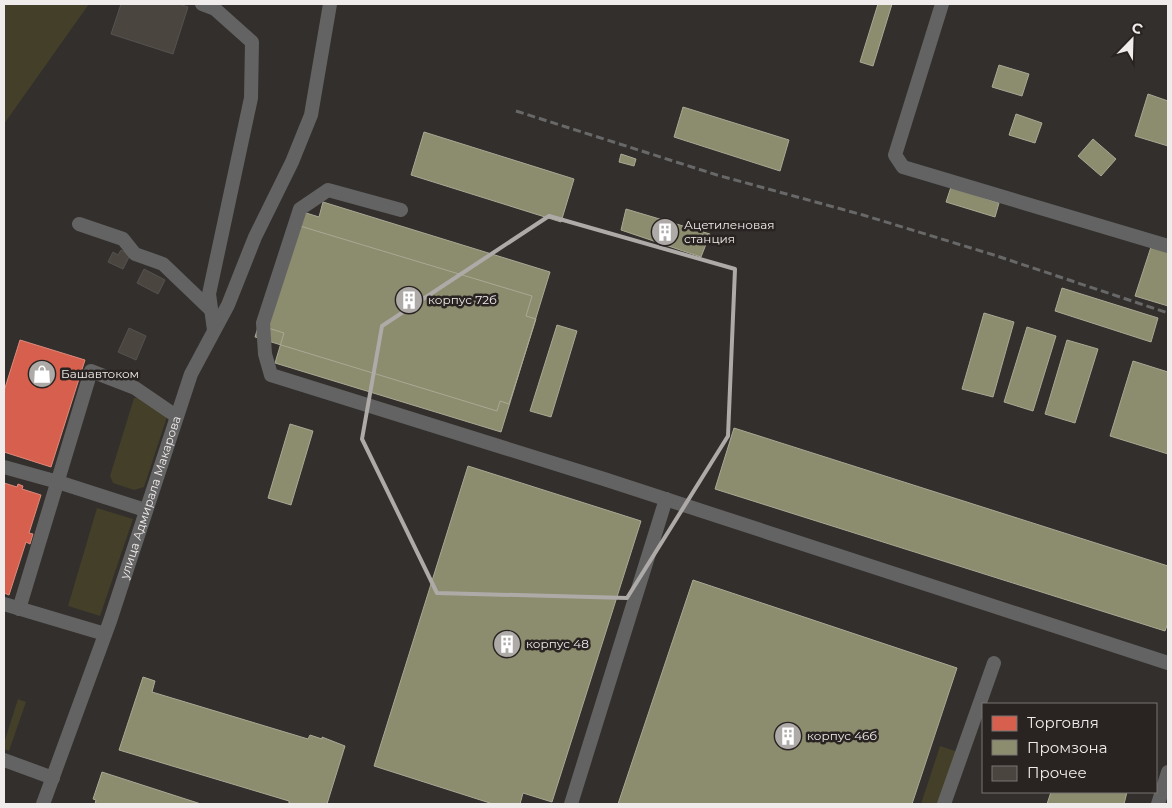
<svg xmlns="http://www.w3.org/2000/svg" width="1172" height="808" font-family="Montserrat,sans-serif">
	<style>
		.green { fill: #443f28 }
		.shops { fill: #d6604d; stroke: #de8a7c }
		.industry { fill: #8c8c6e; stroke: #aaa994 }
		.building { fill: #4b453f; stroke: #545250 }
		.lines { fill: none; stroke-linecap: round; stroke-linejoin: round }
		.minor { stroke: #646363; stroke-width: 14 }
		.rail { stroke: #696868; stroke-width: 3; stroke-dasharray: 8 4; stroke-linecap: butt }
		.marked { fill: none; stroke: #aeaaa8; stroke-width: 4; stroke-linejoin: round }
		.labels { text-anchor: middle; stroke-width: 5; stroke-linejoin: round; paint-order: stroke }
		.poi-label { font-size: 12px; fill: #f0eceb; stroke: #292422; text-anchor: start }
		.street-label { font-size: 12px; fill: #f0eceb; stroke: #292422 }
	</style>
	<rect width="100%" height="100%" fill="#322f2d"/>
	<!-- green -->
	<path class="green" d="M 4,4 L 89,4 L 4,124 Z
		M 144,397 L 166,416 L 166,420 L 144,487 L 134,490 L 113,483 L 110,476 L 134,398 Z
		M 97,508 L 133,519 L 100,616 L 68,606 Z
		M 18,699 L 26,702 L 9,751 L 4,749 L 4,743 Z
		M 940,746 L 958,752 L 941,804 L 921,804 Z"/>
	<!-- shops -->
	<path class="shops" d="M 20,340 L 85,360 L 51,467 L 4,452 L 4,391 Z
		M 4,483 L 17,487 L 18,484 L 23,486 L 22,489 L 41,495 L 29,533 L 33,534 L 30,544 L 26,542 L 9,595 L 4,593 Z"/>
	<!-- industry -->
	<path class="industry" d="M 878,4 L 892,4 L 873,66 L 860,62 Z
		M 999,65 L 1029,74 L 1022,96 L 992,87 Z
		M 1148,94 L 1168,101 L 1168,146 L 1135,136 Z
		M 683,107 L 789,140 L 780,171 L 674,137 Z
		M 1016,114 L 1042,123 L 1035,143 L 1009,135 Z
		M 424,132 L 574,179 L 561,222 L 411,175 Z
		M 1093,139 L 1116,159 L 1101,176 L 1078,156 Z
		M 621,154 L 636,159 L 634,166 L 619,162 Z
		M 951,187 L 999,203 L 995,217 L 946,202 Z
		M 323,202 L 550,272 L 501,432 L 275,363 L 284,333 L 268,328 L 303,212 L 319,217 Z
		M 626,209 L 710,234 L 701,257 L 621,230 Z
		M 290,223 L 532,296 L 526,316 L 536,319 L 509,404 L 500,401 L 497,411 L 255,337 Z
		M 1151,247 L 1168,252 L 1168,306 L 1135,296 Z
		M 1062,288 L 1158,318 L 1151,342 L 1055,311 Z
		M 984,313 L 1014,322 L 993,397 L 962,389 Z
		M 557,325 L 577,331 L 551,417 L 530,411 Z
		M 1027,327 L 1056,336 L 1033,411 L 1004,402 Z
		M 1067,340 L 1098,349 L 1075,423 L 1045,414 Z
		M 1133,361 L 1168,372 L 1168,454 L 1110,436 Z
		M 290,424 L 313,431 L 291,505 L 268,498 Z
		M 734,428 L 1168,566 L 1168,623 L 1165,631 L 715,489 Z
		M 468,466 L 641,521 L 552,802 L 523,793 L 520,804 L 493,804 L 374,766 Z
		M 693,580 L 957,668 L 912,804 L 618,804 Z
		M 143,677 L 155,681 L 152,692 L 308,739 L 310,735 L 322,739 L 322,737 L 345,746 L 327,804 L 294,804 L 289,803 L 289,801 L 119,750 Z
		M 102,772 L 201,804 L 95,804 L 96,800 L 93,799 Z
		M 1051,792 L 1127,792 L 1124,804 L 1047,804 Z"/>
	<!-- building -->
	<path class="building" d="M 121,4 L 179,4 L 188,7 L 173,54 L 111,34 Z
		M 121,250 L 130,255 L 123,269 L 108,262 L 113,252 L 118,255 Z
		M 144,269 L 165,280 L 158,294 L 137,283 Z
		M 129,328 L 146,336 L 136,360 L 118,352 Z"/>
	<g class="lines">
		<!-- minor -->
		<g class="minor">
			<path d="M 202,4 L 215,9 L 252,42 L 251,98 L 209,294 L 214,330"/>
			<path d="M 942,4 L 895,155 L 903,167 L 1168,246"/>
			<path d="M 401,210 L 328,190 L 300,209 L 263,323 L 265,354 L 271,375 L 604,479 L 1168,663"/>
			<path d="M 79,224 L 123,239 L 135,254 L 163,264 L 211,310"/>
			<path d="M 4,467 L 58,482 L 145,510"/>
			<path d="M 4,604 L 105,634"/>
			<path d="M 19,609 L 91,371 L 135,388 L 176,416"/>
			<path d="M 4,760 L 53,778"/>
			<path id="s1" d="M 43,804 L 110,621 L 191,374 L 228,305 L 255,237 L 292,162 L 311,115 L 330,4"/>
			<path d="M 571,804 L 666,499"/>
			<path d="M 944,804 L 994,663"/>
			<path d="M 1158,804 L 1168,772"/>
		</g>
		<!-- rail -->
		<path class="rail" d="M 516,111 L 717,175 L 863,215 L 994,255 L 1168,313"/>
	</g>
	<!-- marked area -->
	<path class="marked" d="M 549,216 L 735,269 L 728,436 L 627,598 L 437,593 L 362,439 L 382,326 Z"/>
	<!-- icons -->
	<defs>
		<g id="building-disc" transform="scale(1.4375)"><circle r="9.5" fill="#aeaaa8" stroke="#292422"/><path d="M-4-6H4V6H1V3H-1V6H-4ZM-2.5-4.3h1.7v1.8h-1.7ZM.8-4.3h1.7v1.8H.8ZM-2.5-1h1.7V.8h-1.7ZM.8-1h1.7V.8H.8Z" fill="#fff"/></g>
		<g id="shop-disc" transform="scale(1.4375)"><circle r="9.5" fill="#aeaaa8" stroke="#292422"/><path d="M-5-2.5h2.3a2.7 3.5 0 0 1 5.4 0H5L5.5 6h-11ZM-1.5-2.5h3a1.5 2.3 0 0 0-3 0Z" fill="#fff"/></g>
	</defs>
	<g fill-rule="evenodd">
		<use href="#building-disc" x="665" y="232"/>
		<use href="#building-disc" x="409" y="300"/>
		<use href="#shop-disc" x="42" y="374"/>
		<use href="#building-disc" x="507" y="644"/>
		<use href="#building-disc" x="788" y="736"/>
	</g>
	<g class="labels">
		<!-- poi labels -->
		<g class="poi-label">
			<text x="684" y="229">Ацетиленовая<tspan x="684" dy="14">станция</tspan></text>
			<text x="428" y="304">корпус 72б</text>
			<text x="61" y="378">Башавтоком</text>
			<text x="526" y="648">корпус 48</text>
			<text x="807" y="740">корпус 46б</text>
		</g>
		<!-- street labels -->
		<g class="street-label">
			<text dy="4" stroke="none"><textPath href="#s1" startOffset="325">улица Адмирала Макарова</textPath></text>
		</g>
	</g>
	<!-- border -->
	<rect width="1172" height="808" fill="none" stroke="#f0eceb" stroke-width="10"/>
	<!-- legend -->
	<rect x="982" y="703" width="175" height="90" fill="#292422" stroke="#797472"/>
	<rect x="992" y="716" width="25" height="15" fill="#d6604d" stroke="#797472"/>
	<text x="1027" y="728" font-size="15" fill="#f0eceb">Торговля</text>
	<rect x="992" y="740" width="25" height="15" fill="#8c8c6e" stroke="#797472"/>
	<text x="1027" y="753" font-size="15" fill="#f0eceb">Промзона</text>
	<rect x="992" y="766" width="25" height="15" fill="#4b453f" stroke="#797472"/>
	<text x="1027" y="778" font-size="15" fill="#f0eceb">Прочее</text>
	<!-- north arrow -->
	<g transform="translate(1132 40) rotate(23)" stroke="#292422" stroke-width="4" paint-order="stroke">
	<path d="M0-4L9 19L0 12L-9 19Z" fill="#f0eceb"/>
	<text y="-8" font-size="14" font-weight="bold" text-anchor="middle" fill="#f0eceb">С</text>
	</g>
</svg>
